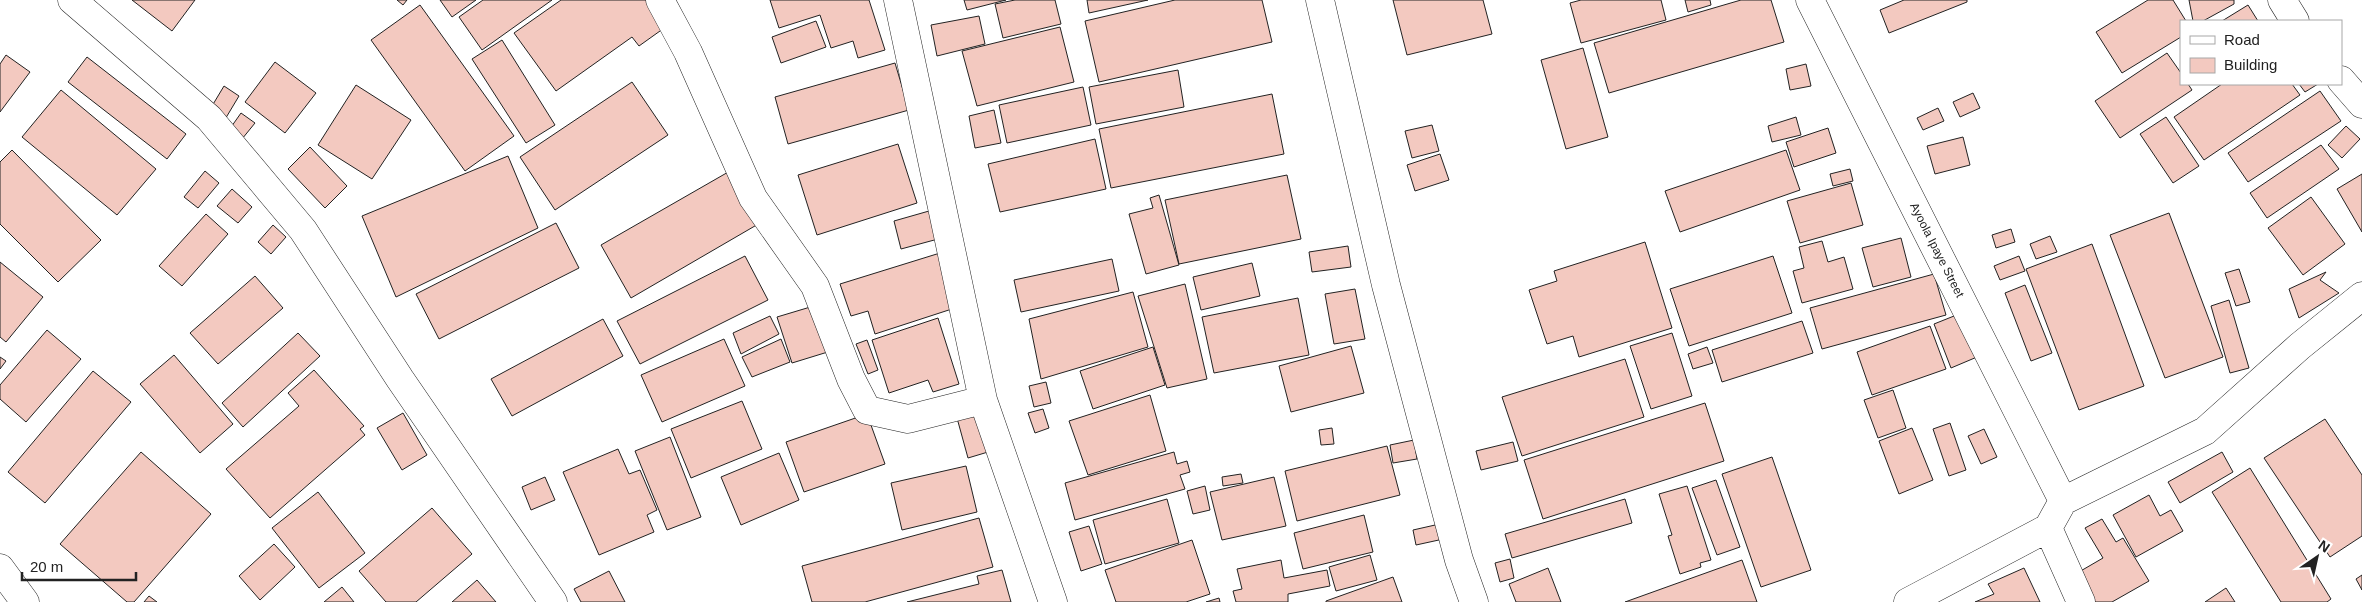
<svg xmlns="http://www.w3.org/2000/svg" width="2362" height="602" font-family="Arial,sans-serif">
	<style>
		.building { fill: #f3c9c0; stroke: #222 }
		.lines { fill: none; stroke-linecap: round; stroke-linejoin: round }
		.street-casing { stroke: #222; stroke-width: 29 }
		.street { stroke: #fff; stroke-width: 28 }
		.labels { text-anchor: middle; stroke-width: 4; stroke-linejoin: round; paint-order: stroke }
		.street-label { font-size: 12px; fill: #222; stroke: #fff }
	</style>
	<rect width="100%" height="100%" fill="#fff"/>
	<!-- building -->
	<path class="building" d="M 132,0 L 195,0 L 172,31 Z
		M 397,0 L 407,0 L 403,5 Z
		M 440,0 L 476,0 L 452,17 Z
		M 483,0 L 552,0 L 482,50 L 459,17 Z
		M 561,0 L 648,0 L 667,26 L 639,46 L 632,37 L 556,91 L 514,33 Z
		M 770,0 L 869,0 L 885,50 L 858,58 L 853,41 L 831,48 L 820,15 L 779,28 Z
		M 964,0 L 1006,0 L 967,10 Z
		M 1015,0 L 1055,0 L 1061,24 L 1003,38 L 995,4 Z
		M 1087,0 L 1148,0 L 1089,13 Z
		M 1175,0 L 1262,0 L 1272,42 L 1099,82 L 1085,21 Z
		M 1393,0 L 1483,0 L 1492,34 L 1407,55 Z
		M 1581,0 L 1661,0 L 1666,20 L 1581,43 L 1570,3 Z
		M 1685,0 L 1710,0 L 1711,5 L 1688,12 Z
		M 1741,0 L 1771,0 L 1784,42 L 1609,93 L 1594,43 Z
		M 1904,0 L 1967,0 L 1967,2 L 1889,33 L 1880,10 Z
		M 2148,0 L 2173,0 L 2186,21 L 2181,21 L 2181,37 L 2122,73 L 2096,32 Z
		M 2189,0 L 2234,0 L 2234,4 L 2203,21 L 2193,21 Z
		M 420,5 L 514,136 L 465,171 L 371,40 Z
		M 2248,5 L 2258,21 L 2222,21 Z
		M 979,16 L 985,44 L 937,56 L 931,25 Z
		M 816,21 L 826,47 L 781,63 L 772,37 Z
		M 1060,27 L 1074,82 L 977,106 L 962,51 Z
		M 502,40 L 555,125 L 526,143 L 472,59 Z
		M 1583,48 L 1608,137 L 1566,149 L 1541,60 Z
		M 2167,53 L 2181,73 L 2181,84 L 2188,84 L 2192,90 L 2120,138 L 2095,101 Z
		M 6,55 L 30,72 L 0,112 L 0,64 Z
		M 87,57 L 186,134 L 167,159 L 68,82 Z
		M 275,62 L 316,93 L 285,133 L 245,102 Z
		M 895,63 L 909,110 L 788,144 L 775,97 Z
		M 1806,64 L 1811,86 L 1790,90 L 1786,69 Z
		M 1178,70 L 1184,107 L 1096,124 L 1089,87 Z
		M 632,82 L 668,135 L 555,210 L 520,157 Z
		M 2222,84 L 2292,84 L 2300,95 L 2204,160 L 2174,117 Z
		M 2299,84 L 2318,84 L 2305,92 Z
		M 356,85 L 411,120 L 372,179 L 318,145 Z
		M 224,86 L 239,96 L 224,121 L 209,111 Z
		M 1083,87 L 1091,125 L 1007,143 L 999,105 Z
		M 61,90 L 156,169 L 117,215 L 22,137 Z
		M 2320,91 L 2341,121 L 2248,182 L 2228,153 Z
		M 1973,93 L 1980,108 L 1960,117 L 1953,102 Z
		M 1272,94 L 1284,154 L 1111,188 L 1099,129 Z
		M 1938,108 L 1944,121 L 1923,130 L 1917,118 Z
		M 994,110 L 1001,143 L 975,148 L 969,116 Z
		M 241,113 L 255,123 L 242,139 L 229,130 Z
		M 1796,117 L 1801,135 L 1772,142 L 1768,126 Z
		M 2166,117 L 2199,166 L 2173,183 L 2140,134 Z
		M 1432,125 L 1439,151 L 1412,158 L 1405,131 Z
		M 2346,126 L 2360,139 L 2342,158 L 2328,145 Z
		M 1828,128 L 1836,153 L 1794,167 L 1786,142 Z
		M 1963,137 L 1970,165 L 1935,174 L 1927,146 Z
		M 1095,139 L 1106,189 L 1000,212 L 988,164 Z
		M 898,144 L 917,203 L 817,235 L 798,175 Z
		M 2321,145 L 2339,169 L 2267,218 L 2250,193 Z
		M 310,147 L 347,186 L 325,208 L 288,169 Z
		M 12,150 L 101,240 L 58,282 L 0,224 L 0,162 Z
		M 1786,150 L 1800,190 L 1680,232 L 1665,191 Z
		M 1440,154 L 1449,180 L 1415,191 L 1407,165 Z
		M 508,156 L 538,228 L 396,297 L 362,216 Z
		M 1850,169 L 1853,181 L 1833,186 L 1830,174 Z
		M 205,171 L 219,183 L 198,208 L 184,197 Z
		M 730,171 L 760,223 L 631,298 L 601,245 Z
		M 2362,174 L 2362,232 L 2337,189 Z
		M 1287,175 L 1301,239 L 1179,264 L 1165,200 Z
		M 1851,183 L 1863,225 L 1800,243 L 1787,201 Z
		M 232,189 L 252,207 L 238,223 L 217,206 Z
		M 1159,195 L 1179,265 L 1146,274 L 1129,214 L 1153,208 L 1150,198 Z
		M 2311,197 L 2345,244 L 2303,275 L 2268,228 Z
		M 929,211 L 938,239 L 901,249 L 894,221 Z
		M 2169,213 L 2223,357 L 2165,378 L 2110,235 Z
		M 206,214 L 228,234 L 182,286 L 159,266 Z
		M 556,223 L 579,268 L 439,339 L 416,294 Z
		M 273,225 L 286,237 L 271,254 L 258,242 Z
		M 2011,229 L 2015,242 L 1996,248 L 1992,235 Z
		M 2050,236 L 2057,252 L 2036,259 L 2030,244 Z
		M 1901,238 L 1911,277 L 1873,287 L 1862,248 Z
		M 1822,241 L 1828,262 L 1844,257 L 1853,289 L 1802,303 L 1793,271 L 1804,268 L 1799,247 Z
		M 1645,242 L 1672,328 L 1579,357 L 1573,336 L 1547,344 L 1529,290 L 1557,281 L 1554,271 Z
		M 2092,244 L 2144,386 L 2079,410 L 2026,269 Z
		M 1348,246 L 1351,267 L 1312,272 L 1309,252 Z
		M 940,253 L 958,307 L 875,334 L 868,311 L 851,316 L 840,284 Z
		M 745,256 L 768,300 L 640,364 L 617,321 Z
		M 1773,256 L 1792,313 L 1689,346 L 1670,289 Z
		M 2019,256 L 2025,271 L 2000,280 L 1994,266 Z
		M 1112,259 L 1119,291 L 1021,312 L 1014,280 Z
		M 0,262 L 43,297 L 6,342 L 0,337 Z
		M 1252,263 L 1260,296 L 1201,310 L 1193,277 Z
		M 2239,269 L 2250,302 L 2236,306 L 2225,273 Z
		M 2326,272 L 2320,280 L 2339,293 L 2299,318 L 2289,289 Z
		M 1934,274 L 1946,315 L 1822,349 L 1810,308 Z
		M 255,276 L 283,308 L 218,364 L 190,333 Z
		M 1185,284 L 1207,379 L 1167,388 L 1138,296 Z
		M 2025,285 L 2052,353 L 2031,361 L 2005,293 Z
		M 1355,289 L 1365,339 L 1334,344 L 1325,294 Z
		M 1133,292 L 1148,347 L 1041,379 L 1029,319 Z
		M 1298,298 L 1309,355 L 1214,373 L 1202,317 Z
		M 2229,300 L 2249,368 L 2230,373 L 2211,306 Z
		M 817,305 L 831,351 L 792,363 L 777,317 Z
		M 1959,314 L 1977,357 L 1951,368 L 1934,324 Z
		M 770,316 L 779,334 L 741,354 L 733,333 Z
		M 938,318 L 959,384 L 933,392 L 928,380 L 889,393 L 872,340 Z
		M 603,319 L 623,356 L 512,416 L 491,379 Z
		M 1802,321 L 1813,353 L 1722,382 L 1712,350 Z
		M 1930,326 L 1946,369 L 1872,395 L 1857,352 Z
		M 47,330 L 81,359 L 26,422 L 0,399 L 0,385 Z
		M 298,333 L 320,356 L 243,427 L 222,403 Z
		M 1672,333 L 1692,396 L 1651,409 L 1630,346 Z
		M 724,339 L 745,386 L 662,422 L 641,375 Z
		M 781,339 L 790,362 L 752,377 L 742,357 Z
		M 867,340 L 878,370 L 868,374 L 856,344 Z
		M 1351,346 L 1364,393 L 1291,412 L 1279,366 Z
		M 1153,347 L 1165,385 L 1093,409 L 1080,371 Z
		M 1707,347 L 1713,363 L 1693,369 L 1688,354 Z
		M 174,355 L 233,424 L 200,453 L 140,384 Z
		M 0,357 L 6,361 L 0,369 Z
		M 1625,359 L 1644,417 L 1522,456 L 1502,397 Z
		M 314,370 L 364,426 L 360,429 L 365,435 L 270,518 L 226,469 L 299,406 L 288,393 Z
		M 93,371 L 131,402 L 45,503 L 8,472 Z
		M 1046,382 L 1051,403 L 1034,407 L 1029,386 Z
		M 1893,390 L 1906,428 L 1878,438 L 1864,400 Z
		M 1150,395 L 1166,451 L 1088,475 L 1069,421 Z
		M 742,401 L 762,449 L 691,478 L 671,429 Z
		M 1705,403 L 1724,461 L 1543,519 L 1524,460 Z
		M 1043,409 L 1049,428 L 1035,433 L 1028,413 Z
		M 977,412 L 988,452 L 968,458 L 957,418 Z
		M 403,413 L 427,455 L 402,470 L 377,428 Z
		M 867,414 L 885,464 L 804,492 L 786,442 Z
		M 2325,419 L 2362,475 L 2362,536 L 2330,557 L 2264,458 Z
		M 1950,423 L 1966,470 L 1949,476 L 1933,429 Z
		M 1332,428 L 1334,444 L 1321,445 L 1319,430 Z
		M 1912,428 L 1933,480 L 1899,494 L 1879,441 Z
		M 1984,429 L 1997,457 L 1981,464 L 1968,436 Z
		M 670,437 L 701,517 L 667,530 L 635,451 Z
		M 1414,440 L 1417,459 L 1393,463 L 1390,445 Z
		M 1513,442 L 1518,461 L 1481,470 L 1476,451 Z
		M 1387,446 L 1400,495 L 1297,521 L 1285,471 Z
		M 618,449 L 629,474 L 640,470 L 657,510 L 647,515 L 654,532 L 599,555 L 563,472 Z
		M 141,452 L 211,514 L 134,602 L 127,602 L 60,544 Z
		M 1174,452 L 1177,464 L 1187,461 L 1190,472 L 1180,475 L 1185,489 L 1075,520 L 1065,483 Z
		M 2222,452 L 2233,472 L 2180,503 L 2168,482 Z
		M 779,453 L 799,500 L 741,525 L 721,477 Z
		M 1772,457 L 1811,570 L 1761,587 L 1722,474 Z
		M 966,466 L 977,512 L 902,530 L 891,483 Z
		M 2250,468 L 2331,599 L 2327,602 L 2281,602 L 2212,492 Z
		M 1241,474 L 1243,483 L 1223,486 L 1222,477 Z
		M 545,477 L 555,500 L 531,510 L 522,487 Z
		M 1274,477 L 1286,526 L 1222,540 L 1210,492 Z
		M 1716,480 L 1740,547 L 1717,555 L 1692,488 Z
		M 1205,486 L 1210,510 L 1193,514 L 1187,491 Z
		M 1687,486 L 1711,560 L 1700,563 L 1701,567 L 1680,574 L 1668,536 L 1672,535 L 1659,494 Z
		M 318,492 L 365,553 L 319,588 L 272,528 Z
		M 2149,495 L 2160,516 L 2171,510 L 2183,531 L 2136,557 L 2113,515 Z
		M 1167,499 L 1179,543 L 1105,564 L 1093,520 Z
		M 1625,499 L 1632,523 L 1512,558 L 1505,534 Z
		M 432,508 L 472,554 L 416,602 L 386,602 L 359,571 Z
		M 1364,515 L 1373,552 L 1303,569 L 1294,533 Z
		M 979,518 L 993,567 L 865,602 L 812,602 L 802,566 Z
		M 2102,519 L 2116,542 L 2123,538 L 2149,581 L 2112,602 L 2088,602 L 2072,576 L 2103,558 L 2085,528 Z
		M 1444,523 L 1448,538 L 1416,545 L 1413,530 Z
		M 1089,526 L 1102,564 L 1081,571 L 1069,532 Z
		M 1192,540 L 1210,594 L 1186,602 L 1116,602 L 1105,570 Z
		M 274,544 L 295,567 L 260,600 L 239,576 Z
		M 1370,555 L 1377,580 L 1336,591 L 1329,567 Z
		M 1510,559 L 1514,578 L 1500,582 L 1495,563 Z
		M 1281,560 L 1284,578 L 1327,570 L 1330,586 L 1288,594 L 1288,602 L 1236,602 L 1233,591 L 1242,589 L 1237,569 Z
		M 1742,560 L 1757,602 L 1625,602 Z
		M 1548,568 L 1561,602 L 1516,602 L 1509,584 Z
		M 2024,568 L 2040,602 L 1975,602 L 1994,594 L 1988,584 Z
		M 1002,570 L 1011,602 L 907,602 L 979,584 L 977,576 Z
		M 609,571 L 625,602 L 581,602 L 574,589 Z
		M 2362,575 L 2362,590 L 2356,579 Z
		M 1393,577 L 1402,602 L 1326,602 L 1326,601 Z
		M 477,580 L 496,602 L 452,602 Z
		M 342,587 L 354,602 L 324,602 Z
		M 2226,588 L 2235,602 L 2205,602 Z
		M 149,596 L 157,602 L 144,602 Z
		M 1219,598 L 1220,602 L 1206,602 Z"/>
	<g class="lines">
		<!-- street casing -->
		<g class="street-casing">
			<path id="street" d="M 72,0 L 209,118 L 303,230 L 400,379 L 553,602
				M 660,0 L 688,52 L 753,198 L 815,286 L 851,379 L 867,410 L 908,419 L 983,400
				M 898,0 L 983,400 L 1053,602
				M 1320,0 L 1386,285 L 1459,560 L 1474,602
				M 1810,0 L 2063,501
				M 2282,0 L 2295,21
				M 2341,80 L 2362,104
				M 2048,528 L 2081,602
				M 0,568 L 25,602
				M 1908,602 L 2048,528 L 2063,501 L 2205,431 L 2300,346 L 2362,296"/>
		</g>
		<!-- street -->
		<use href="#street" class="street"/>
	</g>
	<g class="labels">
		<!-- street labels -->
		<g class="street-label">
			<text transform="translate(1937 250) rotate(63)" y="4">Ayoola Ipaye Street</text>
		</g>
	</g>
	<!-- legend -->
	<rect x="2180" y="20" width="162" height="65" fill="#ffffff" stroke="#a7a7a7"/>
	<rect x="2190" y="36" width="25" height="8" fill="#ffffff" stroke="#a7a7a7"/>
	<text x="2224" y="45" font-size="15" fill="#222222">Road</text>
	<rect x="2190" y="58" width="25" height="15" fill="#f3c9c0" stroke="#a7a7a7"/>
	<text x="2224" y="70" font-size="15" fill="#222222">Building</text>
	<!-- north arrow -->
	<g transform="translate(2317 557) rotate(34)" stroke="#ffffff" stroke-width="4" paint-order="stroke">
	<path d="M0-4L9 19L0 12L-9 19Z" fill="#222222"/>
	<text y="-8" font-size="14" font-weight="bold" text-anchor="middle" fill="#222222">N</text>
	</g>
	<!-- scale -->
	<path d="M22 572v8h114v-8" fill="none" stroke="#222222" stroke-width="2.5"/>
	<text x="30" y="572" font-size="15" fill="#222222" stroke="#ffffff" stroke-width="4" paint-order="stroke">20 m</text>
</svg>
